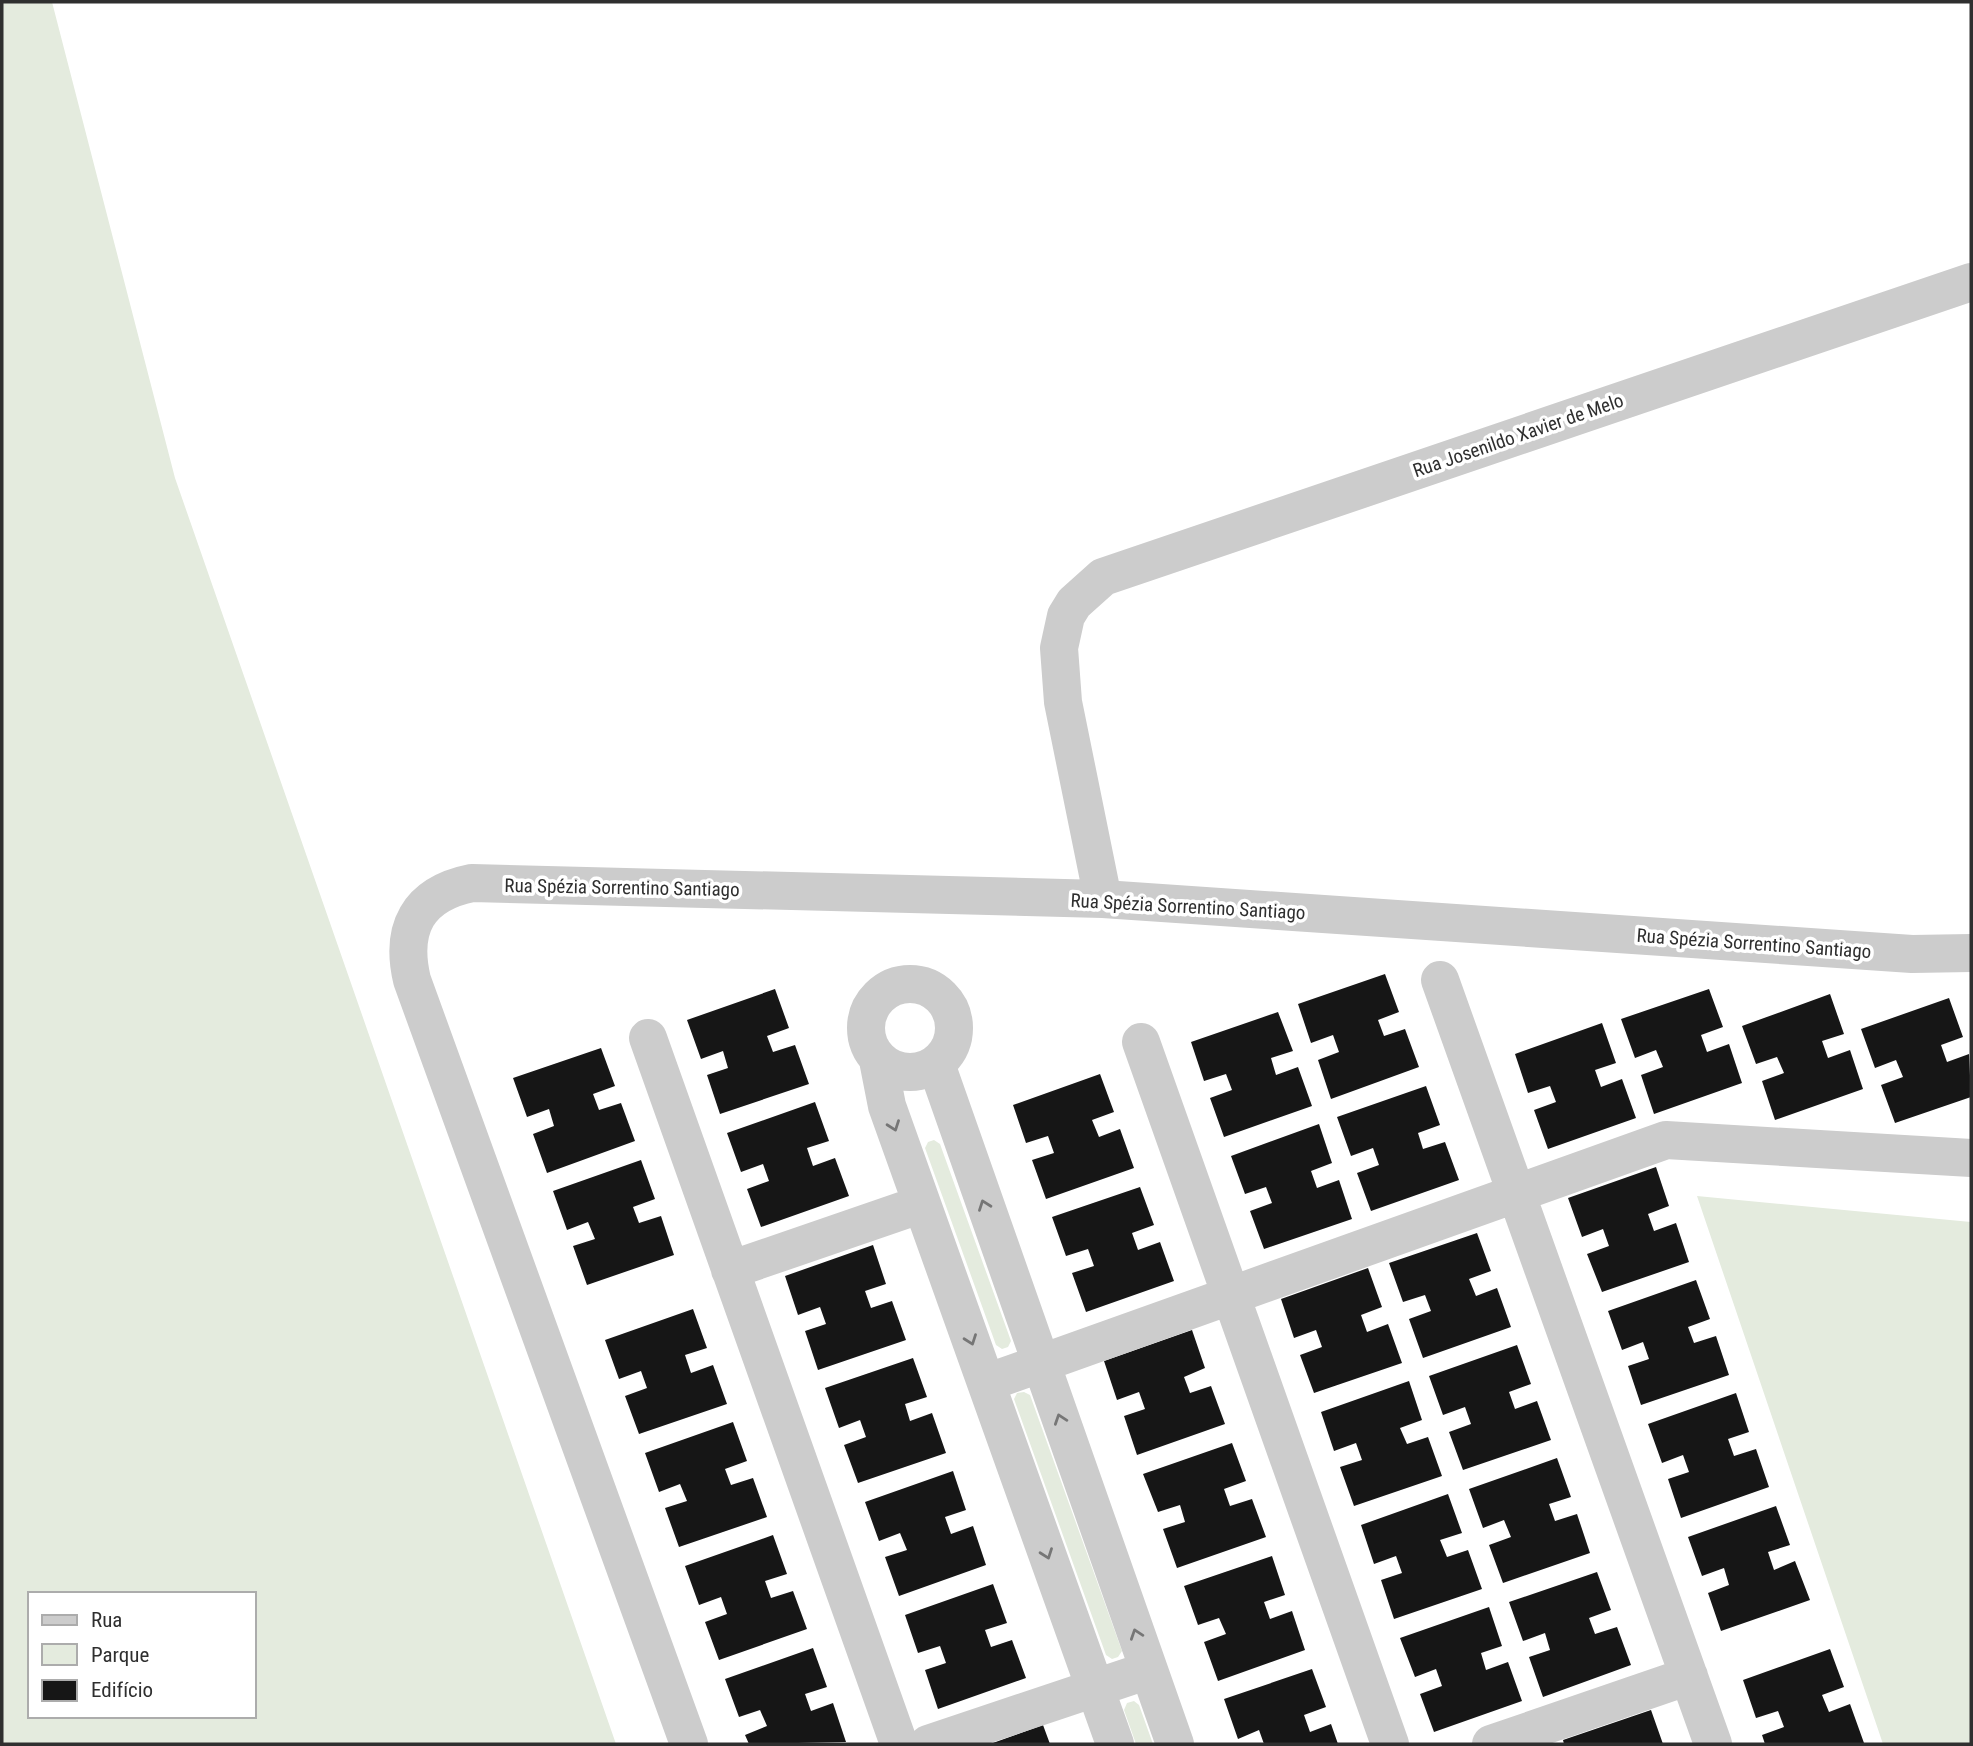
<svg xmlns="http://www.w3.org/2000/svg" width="1973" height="1746" font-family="'Roboto Condensed',sans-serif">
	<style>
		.green { fill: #e4ebde; fill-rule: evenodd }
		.building { fill: #161616 }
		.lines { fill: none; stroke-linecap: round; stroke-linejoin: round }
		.minor { stroke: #ccc; stroke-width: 38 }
		.oneway { stroke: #767676 }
		.labels { text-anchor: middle; stroke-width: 7; stroke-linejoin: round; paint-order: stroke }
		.street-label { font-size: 19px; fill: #2f2f2f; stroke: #fff }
	</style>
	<rect width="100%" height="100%" fill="#fff"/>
	<!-- green -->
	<path class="green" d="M 2,2 L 52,2 L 175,478 L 616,1744 L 2,1744 ZM 30,1594 L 254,1594 L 254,1716 L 30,1716 Z
		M 934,1140 L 940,1144 L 1011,1341 L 1008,1347 L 1002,1349 L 996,1345 L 925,1148 L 928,1142 Z
		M 1697,1196 L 1971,1222 L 1971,1744 L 1883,1744 Z
		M 1024,1392 L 1030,1395 L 1122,1651 L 1118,1657 L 1112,1659 L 1106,1655 L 1014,1399 L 1017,1393 Z
		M 1134,1701 L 1139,1705 L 1153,1744 L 1136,1744 L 1124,1710 L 1127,1703 Z"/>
	<!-- building -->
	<path class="building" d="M 1385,974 L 1399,1012 L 1378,1020 L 1384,1036 L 1405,1029 L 1419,1067 L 1331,1099 L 1318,1060 L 1339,1052 L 1333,1035 L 1311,1043 L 1298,1004 Z
		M 775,989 L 789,1028 L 767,1036 L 773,1052 L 795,1045 L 809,1084 L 720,1114 L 707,1075 L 728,1068 L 723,1051 L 701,1059 L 687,1020 Z
		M 1709,989 L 1723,1027 L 1701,1035 L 1707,1052 L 1729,1044 L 1742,1083 L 1654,1114 L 1641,1075 L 1663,1067 L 1656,1050 L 1635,1058 L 1621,1019 Z
		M 1830,994 L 1844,1034 L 1822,1041 L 1828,1058 L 1850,1050 L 1863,1089 L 1775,1120 L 1762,1081 L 1784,1073 L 1777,1057 L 1756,1064 L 1742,1026 Z
		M 1949,998 L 1963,1037 L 1941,1045 L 1947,1062 L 1969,1054 L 1971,1097 L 1895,1123 L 1881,1085 L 1903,1077 L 1896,1060 L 1875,1068 L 1861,1029 Z
		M 1278,1012 L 1293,1051 L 1271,1058 L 1276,1075 L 1298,1067 L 1312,1106 L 1224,1137 L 1210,1098 L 1232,1090 L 1226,1074 L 1204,1081 L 1191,1042 Z
		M 1602,1023 L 1616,1063 L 1595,1070 L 1601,1087 L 1622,1079 L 1636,1118 L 1548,1149 L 1534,1110 L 1556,1102 L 1550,1086 L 1528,1093 L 1515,1054 Z
		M 601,1048 L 615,1086 L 593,1094 L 599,1110 L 621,1103 L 635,1141 L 547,1173 L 533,1134 L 554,1126 L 549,1109 L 527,1117 L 513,1078 Z
		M 1100,1074 L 1114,1112 L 1092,1120 L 1099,1137 L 1120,1129 L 1134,1168 L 1046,1199 L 1032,1160 L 1054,1153 L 1048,1136 L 1026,1143 L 1013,1105 Z
		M 1426,1086 L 1440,1125 L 1418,1133 L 1423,1149 L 1445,1142 L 1459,1180 L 1371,1211 L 1357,1173 L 1379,1165 L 1373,1148 L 1351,1156 L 1337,1117 Z
		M 815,1102 L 829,1141 L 807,1148 L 813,1166 L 835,1158 L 849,1196 L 761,1227 L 747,1189 L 769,1181 L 763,1164 L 741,1172 L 727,1133 Z
		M 1319,1124 L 1332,1163 L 1311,1171 L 1317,1188 L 1339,1180 L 1352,1219 L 1264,1249 L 1250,1211 L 1272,1203 L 1266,1187 L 1245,1194 L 1231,1156 Z
		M 641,1160 L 655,1199 L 633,1207 L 639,1223 L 661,1216 L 674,1255 L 587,1285 L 573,1246 L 595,1239 L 588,1222 L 567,1230 L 553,1191 Z
		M 1656,1167 L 1669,1206 L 1648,1214 L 1654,1231 L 1676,1223 L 1689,1262 L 1602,1292 L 1587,1254 L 1609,1246 L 1603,1229 L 1582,1237 L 1568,1198 Z
		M 1140,1187 L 1154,1225 L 1132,1233 L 1138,1250 L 1160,1242 L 1174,1281 L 1086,1312 L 1072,1273 L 1094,1266 L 1088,1249 L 1066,1256 L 1052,1217 Z
		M 1477,1233 L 1491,1271 L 1469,1279 L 1476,1296 L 1497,1288 L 1511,1327 L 1423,1358 L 1409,1319 L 1431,1311 L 1425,1295 L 1403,1302 L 1389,1263 Z
		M 873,1245 L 886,1284 L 865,1291 L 871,1308 L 892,1301 L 906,1340 L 818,1370 L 805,1331 L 826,1324 L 820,1307 L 798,1315 L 785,1276 Z
		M 1368,1268 L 1382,1307 L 1361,1315 L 1367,1332 L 1388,1324 L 1402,1363 L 1314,1393 L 1300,1355 L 1322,1347 L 1316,1330 L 1294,1338 L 1281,1299 Z
		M 1696,1280 L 1710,1319 L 1688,1327 L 1694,1343 L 1716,1336 L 1729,1375 L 1641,1405 L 1628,1366 L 1649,1359 L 1643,1342 L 1622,1350 L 1608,1311 Z
		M 693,1309 L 707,1348 L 685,1355 L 691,1373 L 713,1365 L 727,1404 L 639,1434 L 625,1396 L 647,1388 L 641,1371 L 619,1379 L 605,1340 Z
		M 1192,1330 L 1205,1368 L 1184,1377 L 1190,1393 L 1211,1386 L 1225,1424 L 1137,1455 L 1124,1416 L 1145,1409 L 1139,1392 L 1117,1400 L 1104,1361 Z
		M 1517,1345 L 1531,1384 L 1509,1392 L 1515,1409 L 1537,1401 L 1551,1440 L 1463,1470 L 1449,1432 L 1471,1424 L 1465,1407 L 1443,1415 L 1429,1376 Z
		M 913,1358 L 927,1397 L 905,1404 L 910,1421 L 932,1413 L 946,1453 L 858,1483 L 844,1445 L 866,1437 L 860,1420 L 839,1428 L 825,1388 Z
		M 1409,1381 L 1422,1420 L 1400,1428 L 1407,1444 L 1428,1437 L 1442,1476 L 1354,1506 L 1340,1467 L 1362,1460 L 1356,1443 L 1334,1451 L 1321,1412 Z
		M 1736,1393 L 1749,1432 L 1728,1439 L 1734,1456 L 1756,1449 L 1769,1487 L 1681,1518 L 1668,1479 L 1689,1472 L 1683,1455 L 1662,1463 L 1648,1424 Z
		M 733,1422 L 747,1461 L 725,1469 L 731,1485 L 753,1478 L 767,1517 L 679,1547 L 665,1508 L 687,1501 L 680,1484 L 659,1492 L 645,1453 Z
		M 1232,1443 L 1246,1481 L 1224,1489 L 1230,1506 L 1252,1499 L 1266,1537 L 1177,1568 L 1163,1529 L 1185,1522 L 1180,1505 L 1158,1512 L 1143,1474 Z
		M 1557,1458 L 1571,1497 L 1549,1504 L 1555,1521 L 1577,1514 L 1590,1553 L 1503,1583 L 1489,1545 L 1511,1537 L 1504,1520 L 1483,1528 L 1469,1489 Z
		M 953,1471 L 966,1510 L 945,1517 L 951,1534 L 973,1526 L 986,1565 L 899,1596 L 885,1557 L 907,1550 L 900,1533 L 879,1541 L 865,1502 Z
		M 1448,1494 L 1462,1533 L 1440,1540 L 1447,1557 L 1468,1550 L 1482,1589 L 1394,1619 L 1381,1580 L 1402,1573 L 1396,1556 L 1374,1564 L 1361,1525 Z
		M 1776,1506 L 1790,1545 L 1768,1552 L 1774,1570 L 1795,1561 L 1810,1600 L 1721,1631 L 1708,1593 L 1729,1585 L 1724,1568 L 1702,1576 L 1688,1537 Z
		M 773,1535 L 787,1574 L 765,1581 L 771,1598 L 793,1591 L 807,1629 L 719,1660 L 705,1622 L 727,1614 L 721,1597 L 699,1605 L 685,1566 Z
		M 1272,1556 L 1285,1595 L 1264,1602 L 1270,1619 L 1292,1611 L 1305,1650 L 1218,1681 L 1204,1642 L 1226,1634 L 1219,1618 L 1198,1625 L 1184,1586 Z
		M 1597,1572 L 1611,1610 L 1589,1618 L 1595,1634 L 1617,1627 L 1631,1665 L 1543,1697 L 1529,1657 L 1550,1650 L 1545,1633 L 1523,1641 L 1509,1602 Z
		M 993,1584 L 1007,1623 L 985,1630 L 991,1647 L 1012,1640 L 1026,1678 L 938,1709 L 925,1670 L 946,1663 L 940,1646 L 918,1653 L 905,1615 Z
		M 1489,1607 L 1502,1646 L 1481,1653 L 1486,1670 L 1508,1662 L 1522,1701 L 1434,1732 L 1420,1694 L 1442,1686 L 1436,1669 L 1415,1677 L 1400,1638 Z
		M 813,1648 L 827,1687 L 805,1694 L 811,1711 L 833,1703 L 846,1742 L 749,1744 L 745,1735 L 767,1726 L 760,1710 L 739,1717 L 725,1679 Z
		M 1830,1649 L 1844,1687 L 1822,1695 L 1829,1712 L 1850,1704 L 1864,1743 L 1765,1744 L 1762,1735 L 1784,1727 L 1778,1711 L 1756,1718 L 1743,1680 Z
		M 1312,1669 L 1326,1707 L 1304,1715 L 1310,1732 L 1331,1724 L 1338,1744 L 1264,1744 L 1259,1730 L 1238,1739 L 1224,1699 Z
		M 1651,1710 L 1663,1744 L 1564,1744 L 1563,1740 Z
		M 1043,1725 L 1050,1744 L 990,1744 Z"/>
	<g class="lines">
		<!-- minor -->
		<path class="minor" d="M 1103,899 L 1063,702 L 1059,648 L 1066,616 L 1074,603 L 1103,577 L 1971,282
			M 1440,980 L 1713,1744
			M866 1028a44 44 0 1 1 88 0a44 44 0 1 1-88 0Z
			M 648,1038 L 899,1744
			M 1141,1042 L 1390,1744
			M 878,1060 L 887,1106 L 1115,1744
			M 936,1064 L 1175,1744
			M 730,1270 L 922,1204
			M 986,1383 L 1666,1140 L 1971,1158
			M 689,1744 L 412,980 C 400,929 417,894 472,883 L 1103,899 L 1912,954 L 1971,953
			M 928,1744 L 1149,1670
			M 1491,1744 L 1689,1676"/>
	</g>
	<!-- one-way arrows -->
	<defs><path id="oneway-chevron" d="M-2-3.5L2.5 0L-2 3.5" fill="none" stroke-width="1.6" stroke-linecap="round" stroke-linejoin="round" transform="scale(1.75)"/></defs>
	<g class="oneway">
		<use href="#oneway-chevron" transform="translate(894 1126) rotate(70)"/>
		<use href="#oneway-chevron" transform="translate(984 1205) rotate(-110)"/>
		<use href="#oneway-chevron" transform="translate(971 1340) rotate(70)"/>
		<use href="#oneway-chevron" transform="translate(1060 1419) rotate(-109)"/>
		<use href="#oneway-chevron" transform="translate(1047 1554) rotate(70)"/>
		<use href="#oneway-chevron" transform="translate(1136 1634) rotate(-109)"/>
	</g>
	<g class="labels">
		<!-- street labels -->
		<g class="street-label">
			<text transform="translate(1518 435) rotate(-19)" y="7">Rua Josenildo Xavier de Melo</text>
			<text transform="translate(622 887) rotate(1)" y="7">Rua Spézia Sorrentino Santiago</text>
			<text transform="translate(1188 906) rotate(3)" y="7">Rua Spézia Sorrentino Santiago</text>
			<text transform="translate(1754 943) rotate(4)" y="7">Rua Spézia Sorrentino Santiago</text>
		</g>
	</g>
	<!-- border -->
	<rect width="1973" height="1746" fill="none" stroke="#2f2f2f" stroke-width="7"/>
	<!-- legend -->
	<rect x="28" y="1592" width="228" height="126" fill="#ffffff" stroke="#acacac" stroke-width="2"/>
	<rect x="42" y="1615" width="35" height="10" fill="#cccccc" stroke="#acacac" stroke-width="2"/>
	<text x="91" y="1627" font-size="21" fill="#2f2f2f">Rua</text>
	<rect x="42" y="1644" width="35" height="21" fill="#e4ebde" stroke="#acacac" stroke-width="2"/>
	<text x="91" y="1662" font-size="21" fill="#2f2f2f">Parque</text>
	<rect x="42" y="1680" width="35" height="21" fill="#161616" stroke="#acacac" stroke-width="2"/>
	<text x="91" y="1697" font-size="21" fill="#2f2f2f">Edifício</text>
</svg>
